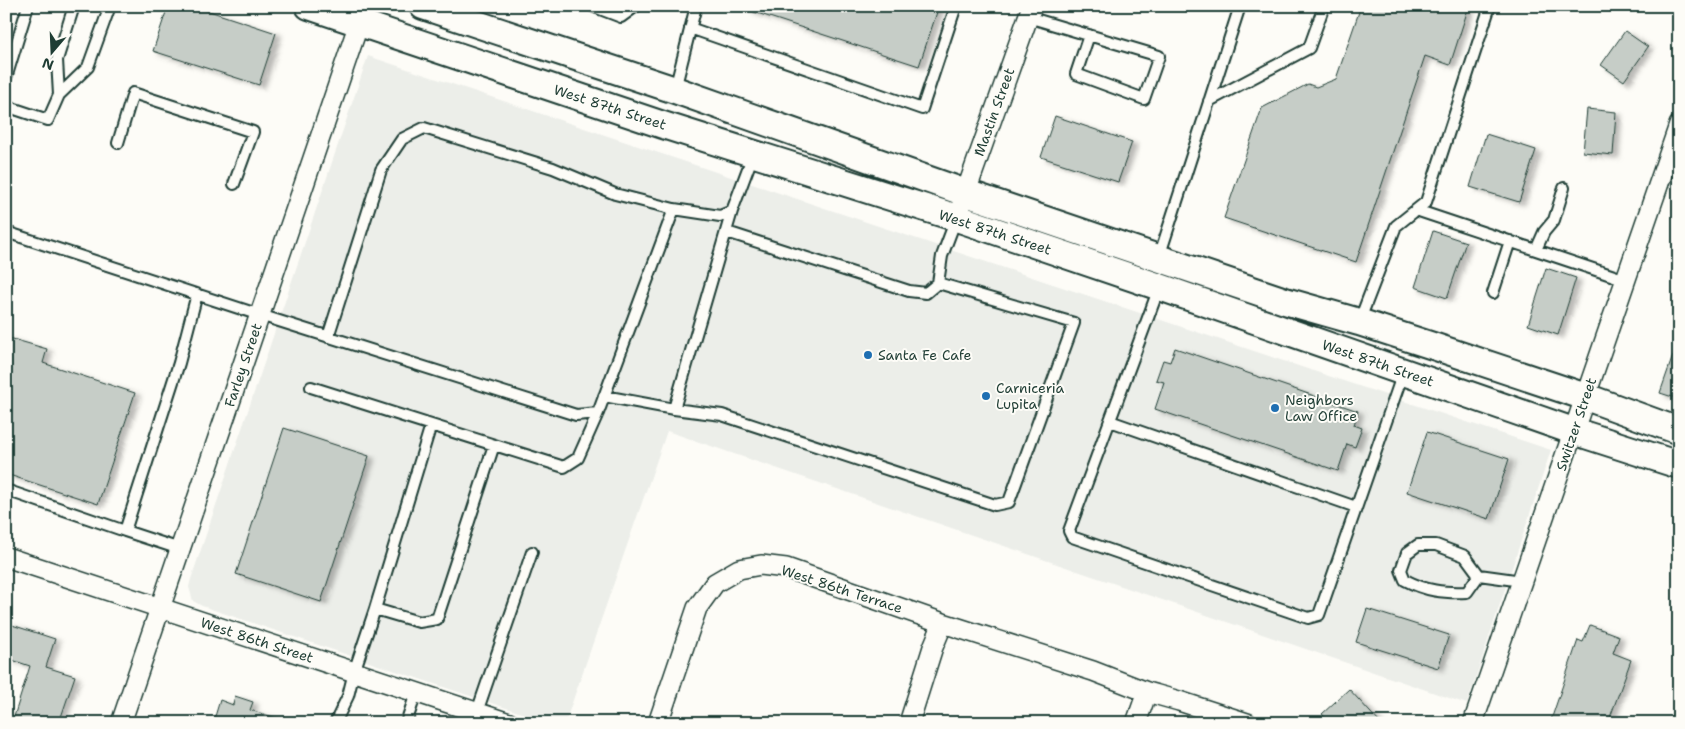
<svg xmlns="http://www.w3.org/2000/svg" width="1685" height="729" font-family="'Shantell Sans',sans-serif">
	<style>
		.built { fill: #eceee9 }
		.building { fill: #c6cdc7; stroke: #1f3d34; filter: url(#shadow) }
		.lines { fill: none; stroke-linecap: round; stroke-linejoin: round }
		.lane-casing { stroke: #1f3d34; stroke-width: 14 }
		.street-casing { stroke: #1f3d34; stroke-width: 22 }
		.secondary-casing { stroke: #1f3d34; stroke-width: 30 }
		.lane { stroke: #fdfcf7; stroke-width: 10 }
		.street { stroke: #fdfcf7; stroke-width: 19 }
		.secondary { stroke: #fdfcf7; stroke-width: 26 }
		.poi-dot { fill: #1f6fb2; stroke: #fdfcf7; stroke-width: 2 }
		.labels { text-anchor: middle; stroke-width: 4; stroke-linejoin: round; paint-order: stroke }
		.street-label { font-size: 14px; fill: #1f3d34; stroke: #fdfcf7 }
		.poi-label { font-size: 14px; fill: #1f3d34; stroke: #fdfcf7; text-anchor: start }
	</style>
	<defs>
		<filter id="shadow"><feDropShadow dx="5.5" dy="3" stdDeviation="2.5" flood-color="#0004"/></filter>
	</defs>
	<rect width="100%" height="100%" fill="#fdfcf7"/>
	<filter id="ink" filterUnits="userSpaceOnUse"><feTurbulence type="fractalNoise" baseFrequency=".02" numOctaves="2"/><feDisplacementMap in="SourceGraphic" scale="10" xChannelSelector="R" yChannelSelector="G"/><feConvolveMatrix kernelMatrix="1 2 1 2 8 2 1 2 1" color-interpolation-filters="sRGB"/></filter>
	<g filter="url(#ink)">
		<!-- built -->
		<path class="built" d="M 368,56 L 1551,450 L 1467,704 L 667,431 L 565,723 L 551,723 L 202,606 L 193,601 L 189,587 L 191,579 Z"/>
		<!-- building -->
		<path class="building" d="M 168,6 L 194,6 L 276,33 L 259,85 L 153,51 Z
			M 748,6 L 939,6 L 919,66 L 748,10 Z
			M 1361,6 L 1469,6 L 1450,65 L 1425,56 L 1356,262 L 1224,218 L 1262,108 L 1308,84 L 1316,87 L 1336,79 Z
			M 1625,31 L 1648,47 L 1624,81 L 1601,65 Z
			M 1587,109 L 1616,112 L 1613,155 L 1583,152 Z
			M 1055,116 L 1132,142 L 1118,182 L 1041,157 Z
			M 1486,134 L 1536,150 L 1519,202 L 1470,187 Z
			M 1433,231 L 1466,242 L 1447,298 L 1415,287 Z
			M 1546,268 L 1576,278 L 1558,335 L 1528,325 Z
			M 6,337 L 47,349 L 43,363 L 135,393 L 98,504 L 6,474 Z
			M 1676,347 L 1679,348 L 1679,399 L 1660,393 Z
			M 1175,348 L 1358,411 L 1354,425 L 1362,428 L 1355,447 L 1347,444 L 1338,471 L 1155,409 L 1164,382 L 1156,380 L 1163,360 L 1170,362 Z
			M 284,428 L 369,456 L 321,602 L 236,574 Z
			M 1427,432 L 1509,459 L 1489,519 L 1407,492 Z
			M 1367,609 L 1449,635 L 1438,668 L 1356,642 Z
			M 6,623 L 55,639 L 46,667 L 75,676 L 59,723 L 12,723 L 30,666 L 6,658 Z
			M 1590,625 L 1619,636 L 1613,653 L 1631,660 L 1608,723 L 1550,723 L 1578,640 L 1583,642 Z
			M 1349,689 L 1380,723 L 1331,723 L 1322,714 Z
			M 235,696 L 253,702 L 250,710 L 280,719 L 279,723 L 213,723 L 220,700 L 233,705 Z"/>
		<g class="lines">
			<!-- lane casing -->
			<g class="lane-casing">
				<path id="lane" d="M 592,6 L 621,17 L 636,6
					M 1028,17 L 1159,56 L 1144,99 L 1076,74 L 1089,35
					M 690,28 L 922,109 L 956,6
					M 6,78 L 28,6
					M 675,89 L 696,6
					M 59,95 L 57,60 L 74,6
					M 1209,101 L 1309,48 L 1324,6
					M 6,106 L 48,120 L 59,95 L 88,67 L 110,6
					M 118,143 L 133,93 L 253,132 L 234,184
					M 1416,210 L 1626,280
					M 6,232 L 260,315 L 576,415 L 598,413 L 674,209 L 720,216 L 732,211 L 753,155
					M 1536,250 L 1544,232 L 1554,220 L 1564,188
					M 1159,257 L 1240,6
					M 938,283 L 942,256 L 956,219
					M 1159,288 L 1069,531 L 1072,537 L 1308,618 L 1319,615 L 1403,373
					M 1493,293 L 1510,241
					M 1359,322 L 1396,226 L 1426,202 L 1490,6
					M 328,337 L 381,170 L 402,139 L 424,128 L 553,168 L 615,194 L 674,209
					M 311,387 L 564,467 L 578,458 L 598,413
					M 604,396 L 674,409 L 732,211
					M 674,409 L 722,415 L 995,505 L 1009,502 L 1074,323 L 938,283 L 926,293 L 909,291 L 727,232
					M 1110,421 L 1356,507
					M 6,490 L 125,531
					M 180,549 L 125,531 L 179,363 L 197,294
					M 1479,575 L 1467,592 C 1443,593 1426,591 1405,580 L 1401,570 L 1407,553 L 1418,545 L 1436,545 L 1465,556 L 1479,575 L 1522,581
					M 375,609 L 431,425
					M 477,712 L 532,552
					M 335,723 L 348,696 L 354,672 L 375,609 L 419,622 L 437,619 L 494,445
					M 406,723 L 416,693"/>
			</g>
			<!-- street casing -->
			<g class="street-casing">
				<path id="street" d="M 962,203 L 1032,6
					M 6,557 L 509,723
					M 121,723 L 359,23
					M 658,723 L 697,608 L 715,583 L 739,569 L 761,565 L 786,568 L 943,623 L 1093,671 L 1147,692 L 1179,701 L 1247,723
					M 909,723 L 933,647 L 943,623
					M 1136,723 L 1147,692
					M 1473,723 L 1679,125"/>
			</g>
			<!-- secondary casing -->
			<g class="secondary-casing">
				<path id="secondary" d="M 309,6 L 663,125 L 957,218 L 1160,287 L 1573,431 L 1679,465
					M 423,6 L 675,90 L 966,193 L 1285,301 L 1359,322 L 1433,346 L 1586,397 L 1679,431"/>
			</g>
			<!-- lane -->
			<use href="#lane" class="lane"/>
			<!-- street -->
			<use href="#street" class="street"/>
			<!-- secondary -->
			<use href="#secondary" class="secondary"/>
		</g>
	</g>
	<!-- markers -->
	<g class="poi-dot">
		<circle cx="868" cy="355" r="5"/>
		<circle cx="986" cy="396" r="5"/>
		<circle cx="1275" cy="408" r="5"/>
	</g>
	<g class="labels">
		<!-- street labels -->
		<g class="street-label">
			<text transform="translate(610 107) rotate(18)" y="5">West 87th Street</text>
			<text transform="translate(994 112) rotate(-70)" y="5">Mastin Street</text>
			<text transform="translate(995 232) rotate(18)" y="5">West 87th Street</text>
			<text transform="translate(1378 363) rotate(19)" y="5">West 87th Street</text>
			<text transform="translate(243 365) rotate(-71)" y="5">Farley Street</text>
			<text transform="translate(1576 424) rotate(-71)" y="5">Switzer Street</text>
			<text transform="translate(842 589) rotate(18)" y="5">West 86th Terrace</text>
			<text transform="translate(257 640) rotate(18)" y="5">West 86th Street</text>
		</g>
		<!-- poi labels -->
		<g class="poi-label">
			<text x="878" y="360">Santa Fe Cafe</text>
			<text x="996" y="393">Carniceria<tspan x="996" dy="16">Lupita</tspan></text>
			<text x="1285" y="405">Neighbors<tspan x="1285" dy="16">Law Office</tspan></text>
		</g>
	</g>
	<!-- margin -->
	<rect width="1685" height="729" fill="none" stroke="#fdfcf7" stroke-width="25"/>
	<rect x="12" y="12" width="1660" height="704" fill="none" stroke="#1f3d34" stroke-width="2" filter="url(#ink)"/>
	<!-- north arrow -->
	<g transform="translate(52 52) rotate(199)" stroke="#fdfcf7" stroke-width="4" paint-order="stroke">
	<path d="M0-4L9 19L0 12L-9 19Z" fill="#1f3d34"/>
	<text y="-8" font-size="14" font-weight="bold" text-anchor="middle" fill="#1f3d34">N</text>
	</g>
</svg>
